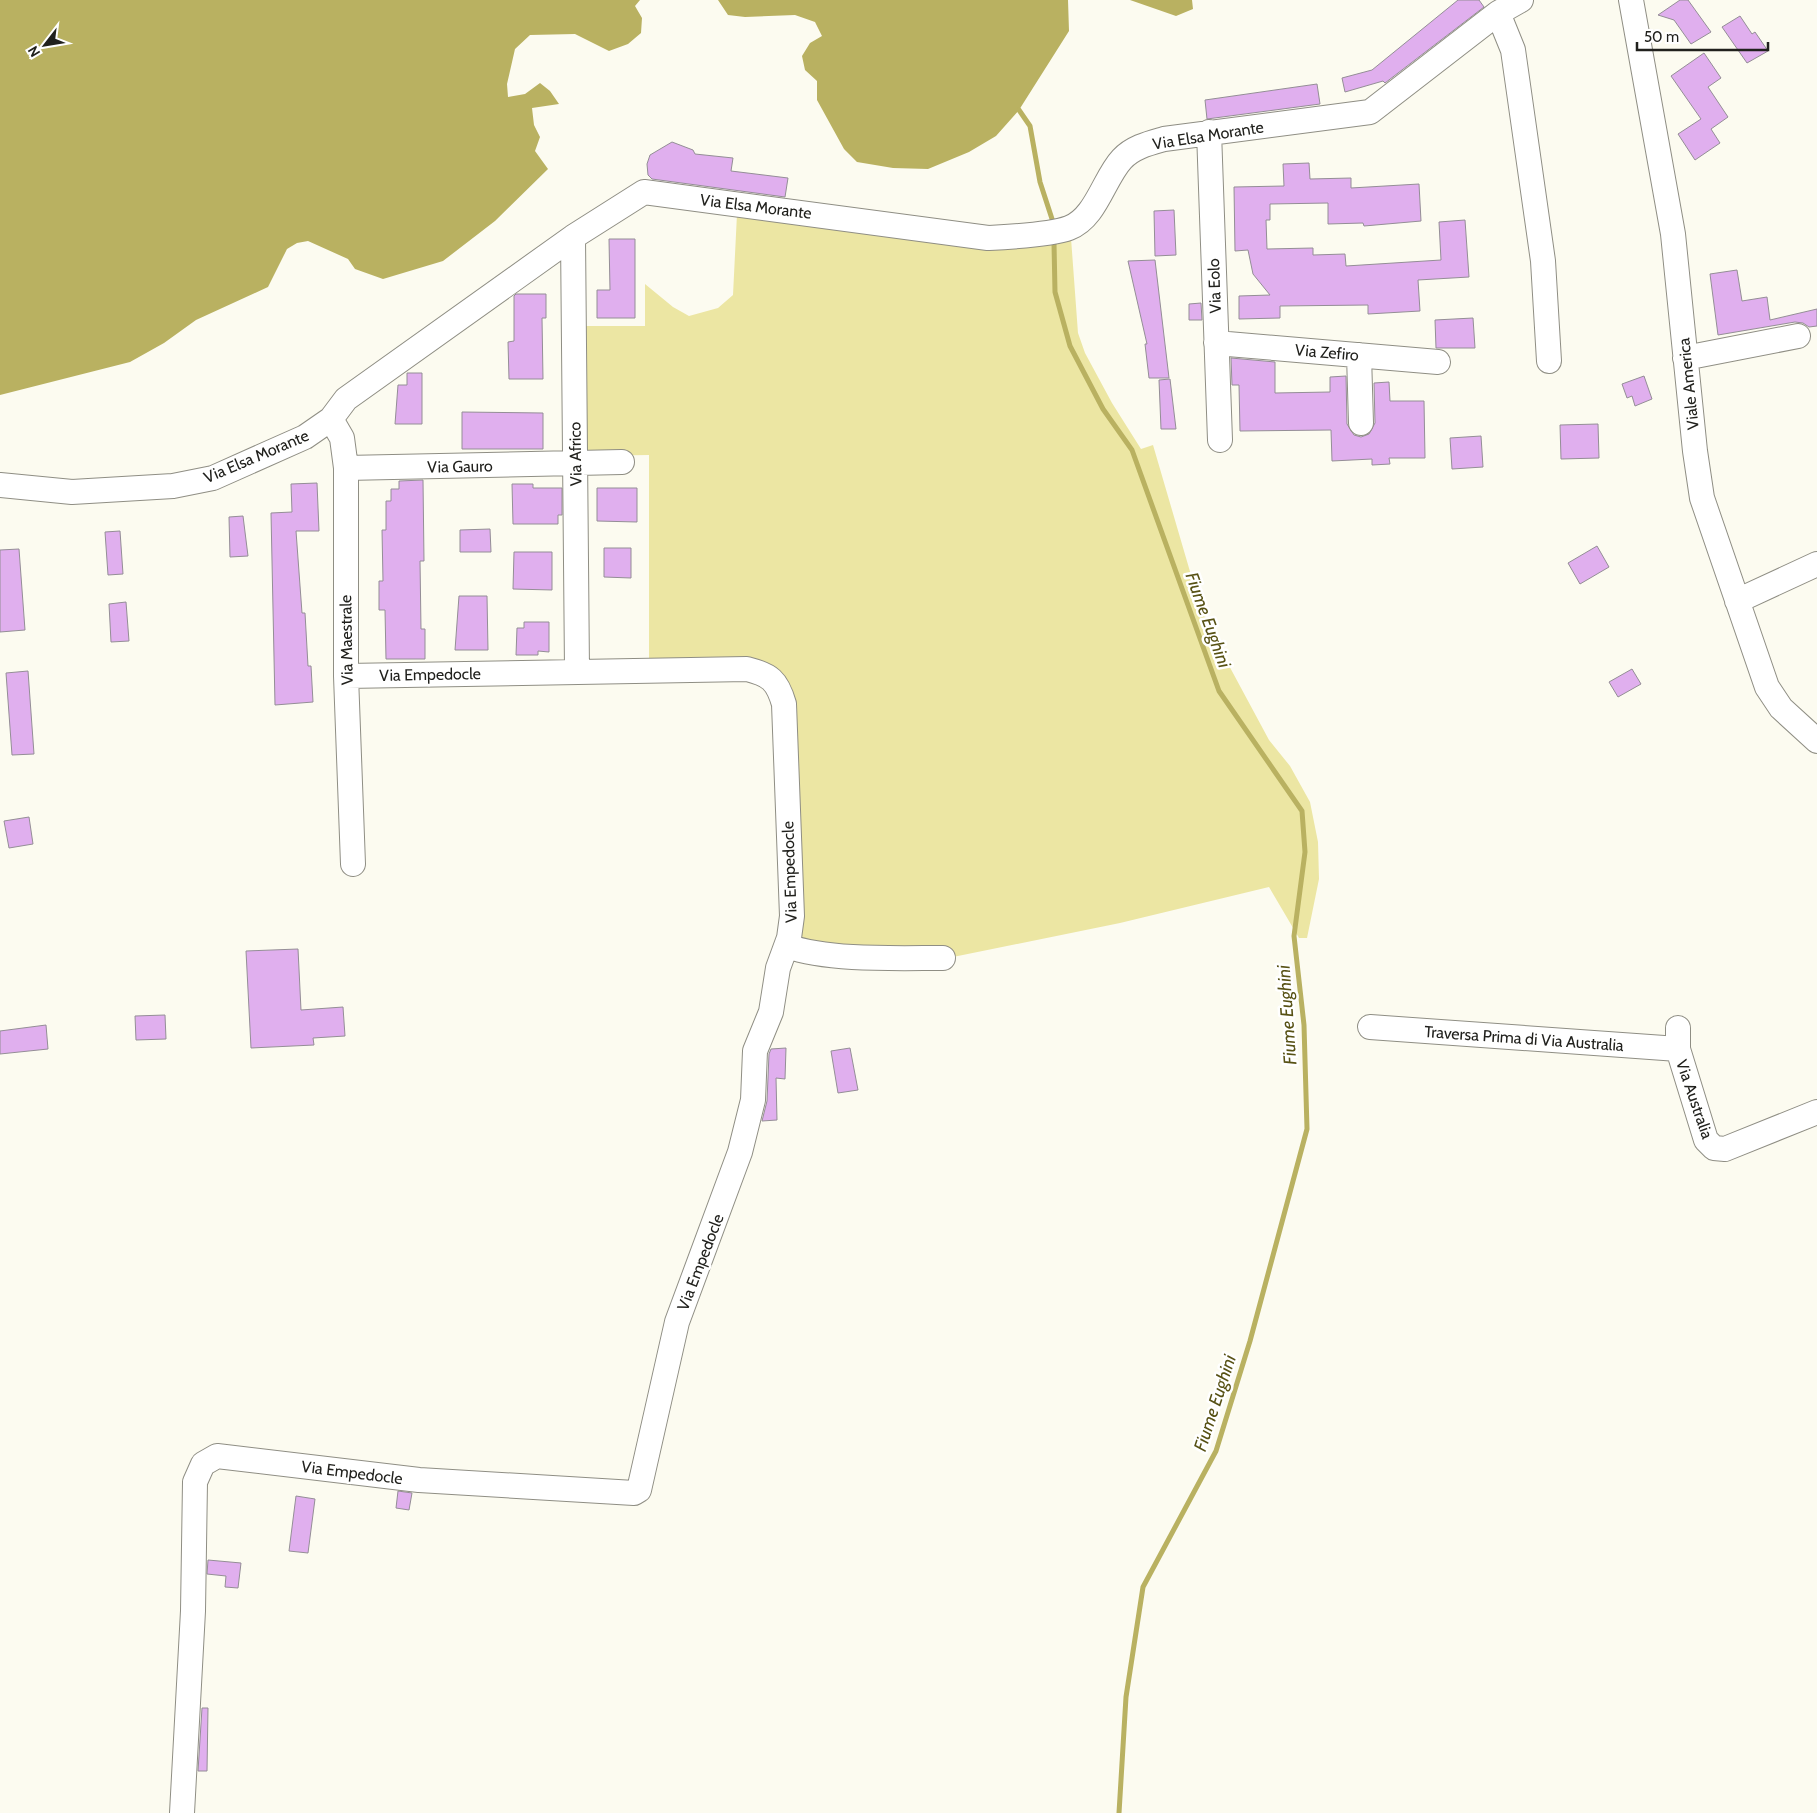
<svg xmlns="http://www.w3.org/2000/svg" width="1817" height="1813" font-family="Cabin,sans-serif">
	<style>
		.green { fill: #ece6a3 }
		.water { fill: #b9b161 }
		.lines { fill: none; stroke-linecap: round; stroke-linejoin: round }
		.stream { stroke: #b9b161; stroke-width: 5 }
		.building { fill: #e0afee; stroke: #948e96 }
		.minor-casing { stroke: #8f8e84; stroke-width: 26 }
		.minor { stroke: #fff; stroke-width: 24 }
		.labels { text-anchor: middle; stroke-width: 5; stroke-linejoin: round; paint-order: stroke }
		.street-label { font-size: 16px; fill: #21211d; stroke: #fff }
		.water-label { font-size: 18px; font-style: italic; fill: #575114; stroke: #fff }
	</style>
	<rect width="100%" height="100%" fill="#fcfbf0"/>
	<!-- green -->
	<path class="green" d="M 737,214 L 1071,238 L 1078,333 L 1085,353 L 1112,403 L 1141,449 L 1153,445 L 1196,592 L 1212,634 L 1269,740 L 1290,766 L 1310,802 L 1318,842 L 1319,879 L 1307,938 L 1299,938 L 1269,887 L 1120,923 L 953,957 L 847,950 L 807,940 L 797,933 L 784,685 L 649,664 L 649,455 L 583,456 L 581,326 L 645,326 L 645,284 L 673,307 L 689,316 L 718,308 L 733,295 Z"/>
	<!-- water -->
	<path class="water" d="M 0,0 L 640,0 L 635,6 L 642,18 L 641,33 L 628,44 L 609,51 L 575,34 L 530,35 L 515,49 L 507,84 L 508,97 L 525,94 L 540,83 L 550,91 L 559,104 L 532,108 L 534,125 L 540,137 L 535,151 L 548,169 L 495,221 L 443,261 L 383,279 L 355,269 L 348,259 L 308,241 L 297,243 L 287,249 L 268,287 L 196,320 L 164,343 L 130,362 L 0,395 Z
		M 718,0 L 1068,0 L 1069,31 L 1019,110 L 996,136 L 969,152 L 928,169 L 893,168 L 857,162 L 844,149 L 817,100 L 817,81 L 805,70 L 802,56 L 810,43 L 822,36 L 815,22 L 795,15 L 745,17 L 728,15 Z
		M 1130,0 L 1192,0 L 1193,9 L 1176,16 Z"/>
	<g class="lines">
		<!-- stream -->
		<path class="stream" d="M 1019,110 L 1030,126 L 1040,182 L 1053,222
			M 1054,243 L 1055,292 L 1070,346 L 1103,409 L 1132,450 L 1219,691 L 1302,811 L 1305,852 L 1294,936 L 1304,1025 L 1307,1129 L 1250,1341 L 1216,1451 L 1143,1587 L 1126,1697 L 1119,1813"/>
	</g>
	<!-- building -->
	<path class="building" d="M 1458,0 L 1479,0 L 1484,7 L 1385,83 L 1383,81 L 1345,92 L 1342,78 L 1372,70 Z
		M 1680,0 L 1688,0 L 1711,32 L 1691,44 L 1674,20 L 1658,15 Z
		M 1740,16 L 1752,34 L 1755,32 L 1768,51 L 1747,63 L 1722,27 Z
		M 1704,53 L 1721,78 L 1708,87 L 1728,117 L 1711,129 L 1720,143 L 1695,160 L 1678,134 L 1701,119 L 1671,76 Z
		M 1317,84 L 1320,104 L 1207,119 L 1205,100 Z
		M 672,142 L 693,150 L 695,154 L 733,158 L 731,171 L 788,178 L 785,197 L 652,179 L 648,175 L 647,164 L 650,155 Z
		M 1309,163 L 1310,179 L 1351,178 L 1351,188 L 1419,184 L 1421,221 L 1364,226 L 1363,223 L 1328,224 L 1328,203 L 1270,204 L 1270,220 L 1266,220 L 1267,249 L 1313,248 L 1313,255 L 1345,254 L 1346,266 L 1441,260 L 1439,222 L 1465,220 L 1469,277 L 1418,280 L 1420,311 L 1368,314 L 1368,305 L 1280,306 L 1280,318 L 1239,319 L 1239,296 L 1270,295 L 1253,274 L 1248,250 L 1235,251 L 1234,187 L 1284,186 L 1283,164 Z
		M 1174,210 L 1176,255 L 1155,256 L 1154,211 Z
		M 609,239 L 635,239 L 635,318 L 597,318 L 597,290 L 610,290 Z
		M 1155,260 L 1169,378 L 1149,378 L 1145,344 L 1147,344 L 1128,261 Z
		M 1737,270 L 1742,301 L 1767,297 L 1770,320 L 1817,309 L 1817,326 L 1809,327 L 1803,323 L 1795,322 L 1718,335 L 1710,274 Z
		M 516,294 L 546,294 L 546,318 L 542,318 L 543,379 L 509,379 L 508,342 L 514,341 L 514,296 Z
		M 1201,303 L 1202,320 L 1189,320 L 1189,304 Z
		M 1473,318 L 1475,348 L 1436,348 L 1435,320 Z
		M 1231,358 L 1275,362 L 1275,393 L 1330,392 L 1330,377 L 1346,376 L 1347,424 L 1354,435 L 1361,437 L 1369,434 L 1375,423 L 1374,383 L 1389,382 L 1390,401 L 1424,401 L 1425,458 L 1389,458 L 1390,464 L 1372,465 L 1372,459 L 1332,461 L 1331,430 L 1240,431 L 1239,385 L 1232,385 Z
		M 407,373 L 422,373 L 422,424 L 395,424 L 398,385 L 407,385 Z
		M 1644,376 L 1652,399 L 1635,406 L 1632,396 L 1627,398 L 1622,384 Z
		M 1170,379 L 1176,429 L 1161,429 L 1159,380 Z
		M 462,412 L 543,413 L 543,449 L 462,449 Z
		M 1598,424 L 1599,458 L 1561,459 L 1560,425 Z
		M 1481,436 L 1483,467 L 1452,469 L 1450,438 Z
		M 423,480 L 424,561 L 420,561 L 421,629 L 425,629 L 425,659 L 386,659 L 385,610 L 379,610 L 379,581 L 383,581 L 382,530 L 386,530 L 386,501 L 391,501 L 391,489 L 399,489 L 399,481 Z
		M 317,483 L 319,531 L 296,531 L 302,613 L 305,613 L 308,666 L 311,666 L 313,702 L 275,705 L 271,513 L 292,512 L 291,484 Z
		M 512,484 L 533,484 L 533,488 L 562,488 L 562,515 L 558,515 L 558,524 L 513,524 Z
		M 597,488 L 637,488 L 637,522 L 597,521 Z
		M 243,516 L 248,556 L 230,557 L 229,517 Z
		M 490,529 L 491,552 L 460,552 L 460,530 Z
		M 120,531 L 123,574 L 108,575 L 105,532 Z
		M 1597,546 L 1609,567 L 1580,584 L 1568,563 Z
		M 604,548 L 631,548 L 631,578 L 604,577 Z
		M 19,549 L 25,630 L 0,632 L 0,550 Z
		M 514,552 L 552,552 L 552,590 L 513,589 Z
		M 459,596 L 487,596 L 488,650 L 455,650 Z
		M 126,602 L 129,641 L 111,642 L 109,604 Z
		M 524,622 L 549,622 L 549,652 L 538,651 L 538,655 L 516,655 L 517,628 L 524,628 Z
		M 1632,669 L 1641,684 L 1618,697 L 1609,682 Z
		M 28,671 L 34,754 L 12,755 L 6,673 Z
		M 29,817 L 33,844 L 9,848 L 4,821 Z
		M 298,949 L 301,1010 L 343,1007 L 345,1036 L 313,1038 L 314,1045 L 251,1048 L 246,951 Z
		M 165,1015 L 166,1039 L 136,1040 L 135,1016 Z
		M 46,1025 L 48,1049 L 0,1054 L 0,1031 Z
		M 786,1048 L 785,1079 L 776,1078 L 777,1120 L 762,1121 L 767,1101 L 769,1054 L 771,1049 Z
		M 850,1048 L 858,1090 L 838,1093 L 831,1051 Z
		M 398,1491 L 412,1493 L 409,1510 L 396,1508 Z
		M 296,1496 L 315,1499 L 308,1553 L 289,1551 Z
		M 208,1560 L 241,1563 L 238,1588 L 225,1587 L 226,1576 L 207,1574 Z
		M 202,1708 L 208,1708 L 207,1771 L 198,1771 Z"/>
	<g class="lines">
		<!-- minor casing -->
		<g class="minor-casing">
			<path id="minor" d="M 1631,0 L 1673,234 L 1695,451 L 1702,498 L 1767,687 L 1781,708 L 1817,741
				M 1498,13 L 1513,50 L 1543,261 L 1549,361
				M 1209,132 L 1220,440
				M 573,237 L 577,670
				M 1216,343 L 1438,362
				M 1359,355 L 1361,423
				M 1685,358 L 1798,336
				M 331,419 L 342,438 L 346,468 L 346,676 L 353,864
				M 346,468 L 622,462
				M 0,485 L 72,492 L 173,486 L 213,478 L 305,437 L 331,419 L 346,399 L 573,237 L 644,192 L 988,238 C 1008,237 1050,235 1069,228 C 1096,218 1104,178 1122,159 C 1133,147 1150,143 1164,139 L 1370,112 L 1498,13 L 1521,0
				M 1737,601 L 1817,564
				M 787,946 C 829,961 898,958 943,958
				M 1370,1027 L 1678,1049
				M 1678,1028 L 1678,1049 L 1706,1140 L 1714,1148 L 1725,1149 L 1817,1112
				M 182,1813 L 193,1611 L 195,1482 L 203,1464 L 217,1456 L 419,1480 L 634,1493 L 639,1490 L 677,1322 L 740,1152 L 753,1100 L 755,1051 L 771,1012 L 778,968 L 789,938 L 792,916 L 784,704 C 777,680 770,675 747,669 L 346,676"/>
		</g>
		<!-- minor -->
		<use href="#minor" class="minor"/>
	</g>
	<g class="labels">
		<!-- street labels -->
		<g class="street-label">
			<text transform="translate(1208 135) rotate(-9)" y="6">Via Elsa Morante</text>
			<text transform="translate(756 206) rotate(7)" y="6">Via Elsa Morante</text>
			<text transform="translate(1214 286) rotate(-92)" y="6">Via Eolo</text>
			<text transform="translate(1327 352) rotate(5)" y="6">Via Zefiro</text>
			<text transform="translate(1688 384) rotate(-96)" y="6">Viale America</text>
			<text transform="translate(575 454) rotate(-91)" y="6">Via Africo</text>
			<text transform="translate(256 456) rotate(-23)" y="6">Via Elsa Morante</text>
			<text transform="translate(460 466) rotate(-1)" y="6">Via Gauro</text>
			<text transform="translate(346 640) rotate(-91)" y="6">Via Maestrale</text>
			<text transform="translate(430 674) rotate(-1)" y="6">Via Empedocle</text>
			<text transform="translate(789 872) rotate(-92)" y="6">Via Empedocle</text>
			<text transform="translate(1524 1038) rotate(4)" y="6">Traversa Prima di Via Australia</text>
			<text transform="translate(1695 1099) rotate(71)" y="6">Via Australia</text>
			<text transform="translate(700 1262) rotate(-69)" y="6">Via Empedocle</text>
			<text transform="translate(352 1472) rotate(7)" y="6">Via Empedocle</text>
		</g>
		<!-- water labels -->
		<g class="water-label">
			<text transform="translate(1208 620) rotate(70)" y="6">Fiume Eughini</text>
			<text transform="translate(1287 1015) rotate(-94)" y="6">Fiume Eughini</text>
			<text transform="translate(1215 1403) rotate(-72)" y="6">Fiume Eughini</text>
		</g>
	</g>
	<!-- north arrow -->
	<g transform="translate(45 45) rotate(239)" stroke="#ffffff" stroke-width="4" paint-order="stroke">
	<path d="M0-4L9 19L0 12L-9 19Z" fill="#21211d"/>
	<text y="-8" font-size="14" font-weight="bold" text-anchor="middle" fill="#21211d">N</text>
	</g>
	<!-- scale -->
	<path d="M1637 42v8h131v-8" fill="none" stroke="#21211d" stroke-width="2.5"/>
	<text x="1644" y="42" font-size="15" fill="#21211d" stroke="#ffffff" stroke-width="4" paint-order="stroke">50 m</text>
</svg>
